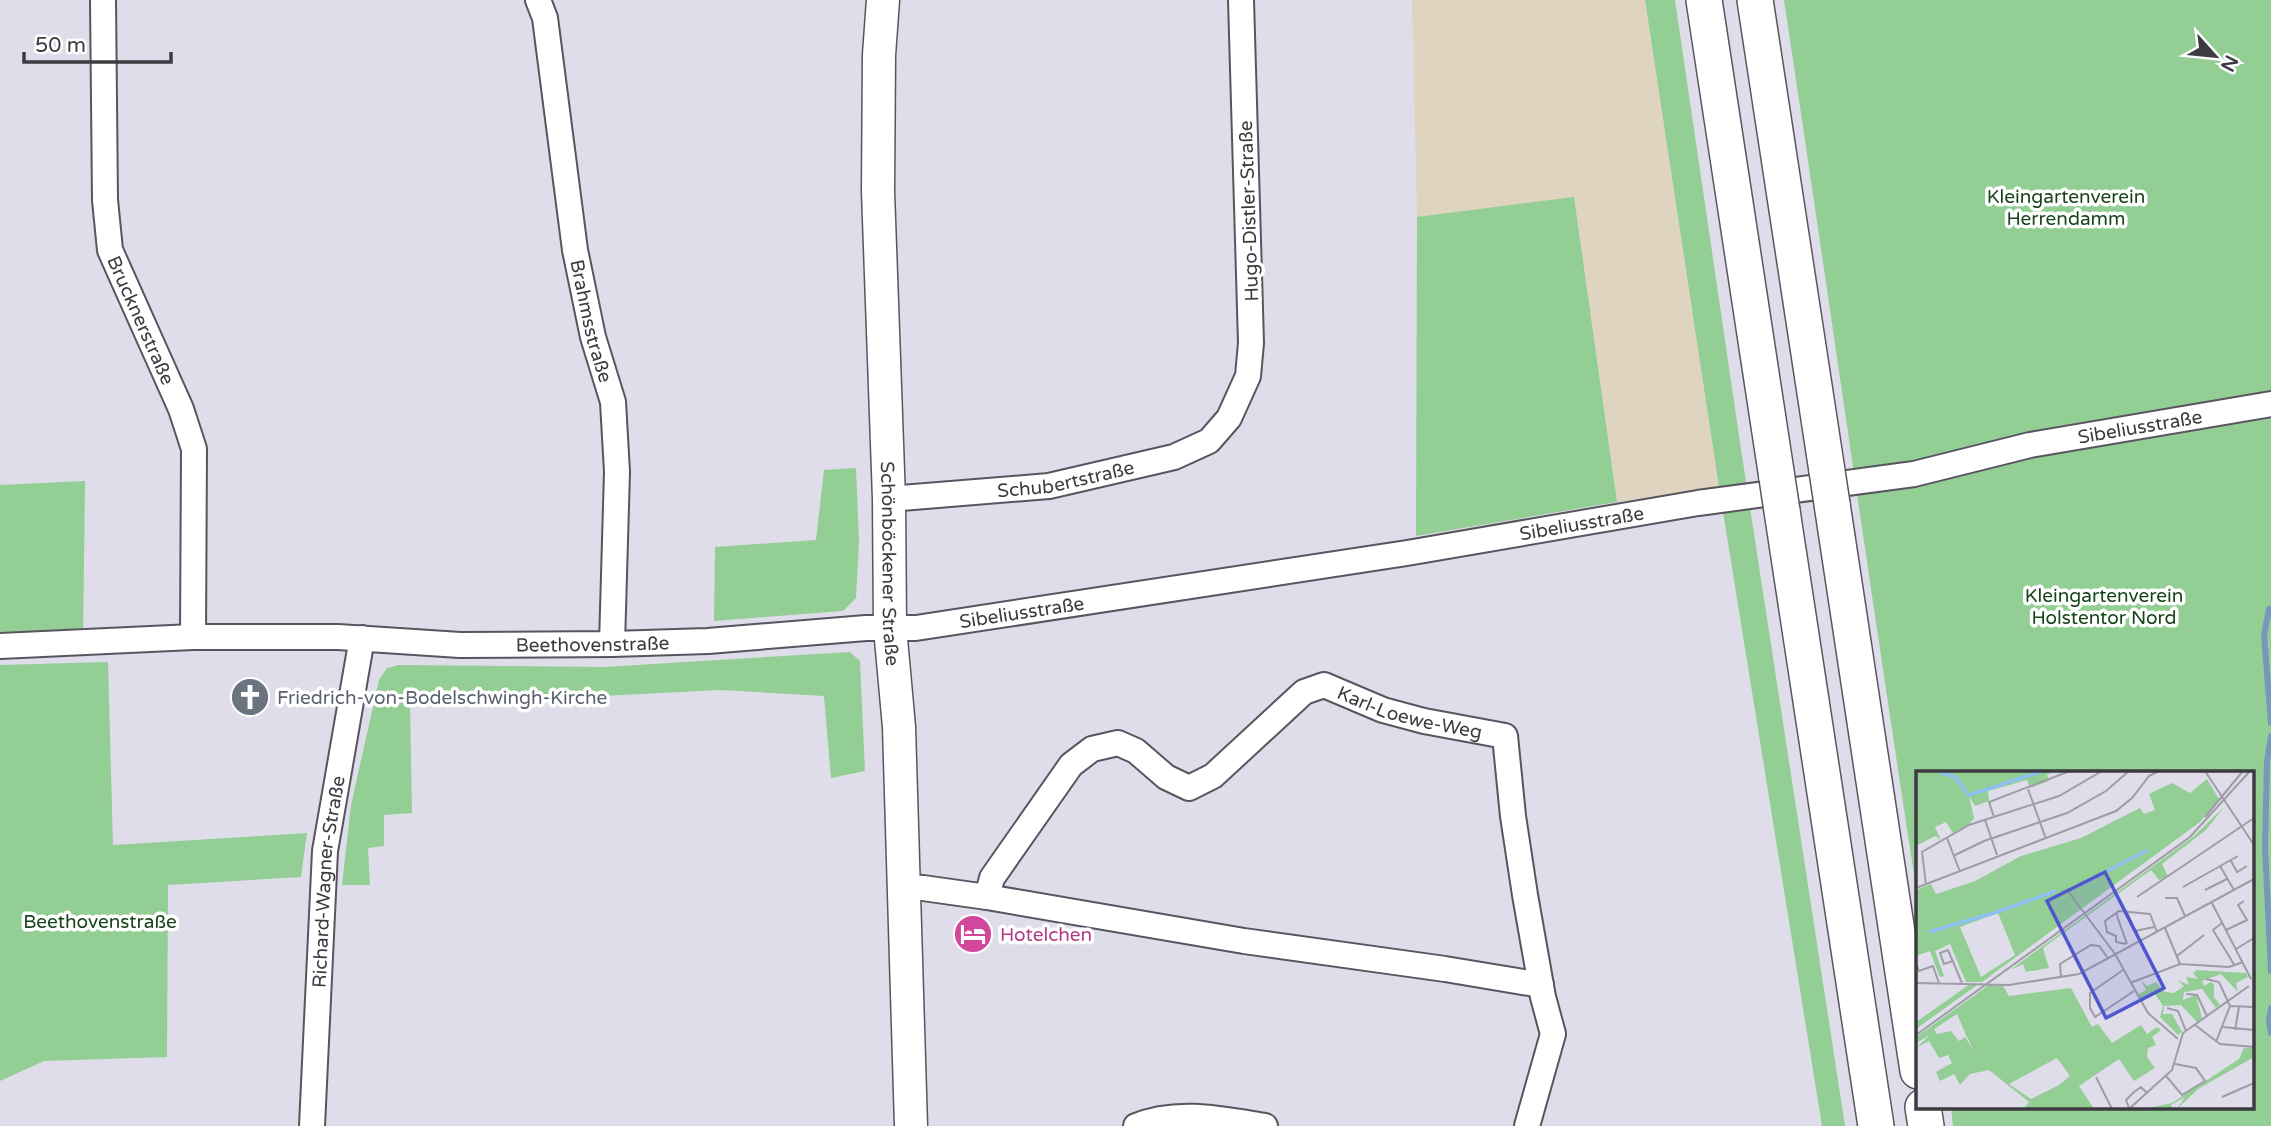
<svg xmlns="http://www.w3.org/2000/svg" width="2271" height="1126" font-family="'Varela Round',sans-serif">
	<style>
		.commercial { fill: #dfd4bf }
		.green { fill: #93ce94 }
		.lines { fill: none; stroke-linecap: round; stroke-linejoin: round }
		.stream { stroke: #7599bd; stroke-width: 6 }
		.minor-casing { stroke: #585560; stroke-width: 28 }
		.major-casing { stroke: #585560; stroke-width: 35 }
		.highway-casing { stroke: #585560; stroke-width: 38 }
		.minor { stroke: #fff; stroke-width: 24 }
		.major { stroke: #fff; stroke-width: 32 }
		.highway { stroke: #fff; stroke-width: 35 }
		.highway-bridge-casing { stroke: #585560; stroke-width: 38; stroke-linecap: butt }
		.highway-bridge { stroke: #fff; stroke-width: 35 }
		.labels { text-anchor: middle; stroke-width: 7; stroke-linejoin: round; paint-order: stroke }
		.park-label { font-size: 19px; fill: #18451c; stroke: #fff }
		.street-label { font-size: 19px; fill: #3c3b40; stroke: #fff }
		.worship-label { font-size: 19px; fill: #5b616d; stroke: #fff; text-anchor: start }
		.hotel-label { font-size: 19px; fill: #b23c85; stroke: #fff; text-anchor: start }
		.inset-river { fill: none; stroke: #8ec1f2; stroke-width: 3.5 }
		.inset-road { fill: none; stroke: #9e9ca5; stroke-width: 2 }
		.view { fill: #5057cd; fill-opacity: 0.15; stroke: #5057cd; stroke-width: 3.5 }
		.inset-edge { fill: none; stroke: #3c3b40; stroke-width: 3.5 }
	</style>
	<rect width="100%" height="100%" fill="#dfdde9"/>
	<!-- commercial -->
	<path class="commercial" d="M 1412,0 L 1645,0 L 1719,487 L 1617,502 L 1574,198 L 1417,217 Z"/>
	<!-- green -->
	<path class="green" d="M 1645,0 L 1675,0 L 1741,449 L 1845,1126 L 1822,1126 L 1719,487 Z
		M 1784,0 L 2271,0 L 2271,1126 L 1953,1126 L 1951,1107 L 2252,1107 L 2252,772 L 1918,772 L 1917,894 C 1871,596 1829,298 1784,0 Z
		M 1574,197 L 1617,502 L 1416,536 L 1417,217 Z
		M 856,468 L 859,541 L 856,598 L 843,611 L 714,621 L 715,547 L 816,540 L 824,470 Z
		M 85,481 L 83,642 L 0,646 L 0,485 Z
		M 850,652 L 860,661 L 865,771 L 831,778 L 824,696 L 720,690 L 466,703 L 410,702 L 412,813 L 384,815 L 384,846 L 368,848 L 370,885 L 342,885 L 351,805 L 379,680 L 387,668 L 398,665 L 604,667 Z
		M 108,662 L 113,845 L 307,833 L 301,877 L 168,885 L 167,1057 L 44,1061 L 0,1081 L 0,665 Z"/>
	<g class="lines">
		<!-- stream -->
		<path class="stream" d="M 2269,609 L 2264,635 L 2271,723
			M 2271,736 L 2267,762 L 2265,847 L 2271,971
			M 2271,1008 L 2269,1020 L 2271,1033"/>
		<!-- minor casing -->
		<g class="minor-casing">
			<g id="minor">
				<path id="s1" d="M 103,0 L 105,200 L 110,250 L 181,409 L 194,449 L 193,637"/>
				<path id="s2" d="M 538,0 L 545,18 L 575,250 L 593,337 L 613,402 L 617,472 L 612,644"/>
				<path id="s3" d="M 889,499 L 1049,486 L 1174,457 L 1209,441 L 1229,418 L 1248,376 L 1251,343 L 1241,0"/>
				<path id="s4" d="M 0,646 L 193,637 L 338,637 L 460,645 L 612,644 L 708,641 L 866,628 L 916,628 L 1407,553 L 1698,503 L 1914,474 L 2030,445 L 2271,404"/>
				<path d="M 904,887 L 923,888 L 987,897 L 1244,941 L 1445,969 L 1541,985"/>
				<path id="s5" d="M 987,897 L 992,878 L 1071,765 L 1092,749 L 1118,743 L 1136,751 L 1166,777 L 1189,788 L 1213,776 L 1304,692 L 1324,685 L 1383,710 L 1424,721 L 1505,736 L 1513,816 L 1525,895 L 1543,997 L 1553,1034 L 1527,1126"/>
				<path id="s6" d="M 312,1126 L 325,851 L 362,638"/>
				<path d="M 1136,1126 C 1177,1109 1222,1119 1265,1126"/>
			</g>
		</g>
		<!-- major casing -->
		<g class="major-casing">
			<g id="major">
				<path id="s7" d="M 883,0 L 879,55 L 878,191 L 889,499 L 890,628 L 899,727 L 911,1126"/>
			</g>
		</g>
		<!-- highway casing -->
		<g class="highway-casing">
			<path id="highway" d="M 1704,0 L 1777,478
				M 1755,0 L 1827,471
				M 1832,504 L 1918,1071
				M 1782,511 L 1876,1126
				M 1923,1107 L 1926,1126"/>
		</g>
		<!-- minor -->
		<use href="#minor" class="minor"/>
		<!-- major -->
		<use href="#major" class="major"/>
		<!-- highway -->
		<use href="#highway" class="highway"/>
		<!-- highway-bridge casing -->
		<g class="highway-bridge-casing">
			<path id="highway-bridge" d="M 1827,471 L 1832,504
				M 1777,478 L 1782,511"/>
		</g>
		<!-- highway-bridge -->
		<use href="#highway-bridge" class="highway-bridge"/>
	</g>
	<!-- icons -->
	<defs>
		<g id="church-disc" transform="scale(2.0125)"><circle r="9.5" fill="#6b7280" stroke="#fff"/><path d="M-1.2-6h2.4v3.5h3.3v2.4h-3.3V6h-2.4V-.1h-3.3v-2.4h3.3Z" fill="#fff"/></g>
		<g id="hotel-disc" transform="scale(2.0125)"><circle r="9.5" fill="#d1479c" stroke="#fff"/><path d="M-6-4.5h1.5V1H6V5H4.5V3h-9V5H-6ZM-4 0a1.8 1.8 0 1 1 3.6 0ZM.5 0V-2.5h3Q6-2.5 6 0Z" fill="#fff"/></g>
	</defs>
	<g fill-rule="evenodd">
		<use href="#church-disc" x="250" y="697"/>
		<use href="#hotel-disc" x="973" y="934"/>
	</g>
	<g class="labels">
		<!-- park labels -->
		<g class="park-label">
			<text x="2066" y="203">Kleingartenverein<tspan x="2066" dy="22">Herrendamm</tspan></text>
			<text x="2104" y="602">Kleingartenverein<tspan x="2104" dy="22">Holstentor Nord</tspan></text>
			<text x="100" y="928">Beethovenstraße</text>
		</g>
		<!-- street labels -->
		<g class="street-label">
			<text transform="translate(1248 211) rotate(-92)" y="7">Hugo-Distler-Straße</text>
			<text dy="7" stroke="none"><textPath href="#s1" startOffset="327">Brucknerstraße</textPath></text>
			<text dy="7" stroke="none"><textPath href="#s2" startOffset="326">Brahmsstraße</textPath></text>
			<text dy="7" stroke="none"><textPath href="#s4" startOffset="2158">Sibeliusstraße</textPath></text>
			<text dy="7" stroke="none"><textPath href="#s3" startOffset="178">Schubertstraße</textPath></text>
			<text dy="7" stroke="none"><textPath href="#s4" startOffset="1591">Sibeliusstraße</textPath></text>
			<text dy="7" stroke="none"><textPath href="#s7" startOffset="564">Schönböckener Straße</textPath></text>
			<text dy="7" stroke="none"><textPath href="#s4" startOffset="1024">Sibeliusstraße</textPath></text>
			<text dy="7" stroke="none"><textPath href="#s4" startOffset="593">Beethovenstraße</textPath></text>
			<text dy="7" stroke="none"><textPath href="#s5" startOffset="558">Karl-Loewe-Weg</textPath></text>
			<text dy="7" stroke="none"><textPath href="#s6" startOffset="245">Richard-Wagner-Straße</textPath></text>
		</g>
		<!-- worship labels -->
		<g class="worship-label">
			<text x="277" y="704">Friedrich-von-Bodelschwingh-Kirche</text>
		</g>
		<!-- hotel labels -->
		<g class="hotel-label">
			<text x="1000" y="941">Hotelchen</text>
		</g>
	</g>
	<!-- overview -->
	<g transform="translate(1916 771)">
		<rect width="338" height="338" fill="#dfdde9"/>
		<path d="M 0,0 L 50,1 L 139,0 L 131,4 L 133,10 L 114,17 L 111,9 L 72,20 L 73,30 L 59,35 L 53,25 L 58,47 L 53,54 L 37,62 L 30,51 L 19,56 L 25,69 L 19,65 L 0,75 ZM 291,8 L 303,28 L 284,51 L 66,211 L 50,211 L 34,173 L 19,180 L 28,205 L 24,206 L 14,180 L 0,185 L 0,119 L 15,113 L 20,123 L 59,110 L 105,85 L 165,67 L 224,37 L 228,43 L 239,39 L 233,23 L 256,12 L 274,22 ZM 82,142 L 99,184 L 65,206 L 44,156 ZM 308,36 L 290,59 L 246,93 L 252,106 L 243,109 L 235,99 L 127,177 L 133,197 L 110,201 L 107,193 L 94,199 L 277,66 ZM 281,199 L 330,202 L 332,206 L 320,212 L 322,221 L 305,203 L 286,210 L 288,215 L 295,211 L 298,214 L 298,226 L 304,234 L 300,237 L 286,218 L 268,221 L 267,229 L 280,224 L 286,247 L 281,251 L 265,234 L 248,235 L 247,243 L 256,243 L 266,261 L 262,264 L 244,246 L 247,235 L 239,223 L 225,230 L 221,224 L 230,219 L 225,209 L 231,215 L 240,211 L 249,221 L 258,222 L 268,215 L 261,209 L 273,214 L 270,206 L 282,208 L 277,202 ZM 54,213 L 61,214 L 0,258 L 0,251 ZM 73,214 L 87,215 L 93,225 L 155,217 L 176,256 L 182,253 L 196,272 L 225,254 L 231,263 L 241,256 L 245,259 L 236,266 L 240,274 L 232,277 L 231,286 L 239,297 L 218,310 L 203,288 L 163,315 L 178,338 L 107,338 L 113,331 L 73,299 L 54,303 L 44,314 L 38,303 L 24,310 L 20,301 L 36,292 L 32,284 L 23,287 L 13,270 L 0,277 L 14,264 L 0,272 L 0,266 ZM 41,243 L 50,264 L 58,280 L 49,266 L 43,270 L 35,260 L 21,263 L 18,258 ZM 141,287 L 154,305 L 143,314 L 115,328 L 93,313 ZM 328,277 L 338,277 L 338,286 L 282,318 L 261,338 L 269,326 L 255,334 L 256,338 L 228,338 L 256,332 L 323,288 Z" fill="#93ce94" fill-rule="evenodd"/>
		<path class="inset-river" d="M 21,0 L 39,6 L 53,24 L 127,0M 162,115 L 232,79M 84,140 L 140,120M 13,161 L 88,139"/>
		<path class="inset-road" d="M 289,0 L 338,74M 112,18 L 130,68M 78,46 L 73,31 L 154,0M 289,46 L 327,0M 69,49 L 81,84M 31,67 L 44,101M 37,85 L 68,70 L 151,42 L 190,20 L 213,0M 315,90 L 321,101 L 331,95M 304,95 L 318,119M 10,114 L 6,81 L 53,54 L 143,25 L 186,0M 267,116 L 322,85M 0,117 L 200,40 L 216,27 L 233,5 L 243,0M 151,119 L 199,183 L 232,242 L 262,268M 289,119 L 311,108M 221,126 L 338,47M 249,127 L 261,127 L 269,145M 296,132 L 335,208M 210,139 L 219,160 L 238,156M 200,142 L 211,173M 306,152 L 297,159 L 319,195M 249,157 L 264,193M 310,159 L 331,149 L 322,134 L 328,130M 210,173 L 200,171 L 200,165 L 191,161 L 189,150 L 203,140 L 234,143 L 241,161M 320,178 L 338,167M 261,185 L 288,164M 37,190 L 28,193 L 24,182 L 32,179 L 46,212M 0,192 L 3,200 L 17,195 L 23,212M 207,199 L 174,222 L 174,237 L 179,246 L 218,220M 145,207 L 144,193 L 175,174 L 183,175 L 192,187M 290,208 L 303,211 L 314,235M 0,212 L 93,214 L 163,203 L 338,108M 214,212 L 264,193 L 313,196 L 327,191M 270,223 L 281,224 L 291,245M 314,235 L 338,236M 251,237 L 262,240 L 270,260M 279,254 L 304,273 L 338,276M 307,256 L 338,259M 319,259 L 323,236M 0,264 L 274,66 L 334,0M 300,271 L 314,235M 250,305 L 266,324 L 289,310 L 280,297 L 259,293M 180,306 L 196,338M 306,326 L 338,312M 213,337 L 210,329 L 218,321 L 225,316 L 231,322M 213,338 L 256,299 L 267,262 L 333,215"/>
		<path class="view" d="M 189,101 L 248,217 L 190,247 L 131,130 Z"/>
		<rect width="338" height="338" class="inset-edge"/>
	</g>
	<!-- north arrow -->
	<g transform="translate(2215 56) rotate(117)" stroke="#ffffff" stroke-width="5" paint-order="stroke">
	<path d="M0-5L12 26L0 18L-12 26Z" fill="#3c3b40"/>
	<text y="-10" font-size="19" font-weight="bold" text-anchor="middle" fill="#3c3b40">N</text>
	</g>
	<!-- scale -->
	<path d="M24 52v10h147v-10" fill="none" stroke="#3c3b40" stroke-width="3.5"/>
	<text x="35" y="52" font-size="21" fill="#3c3b40" stroke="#ffffff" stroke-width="5" paint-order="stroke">50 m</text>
</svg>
